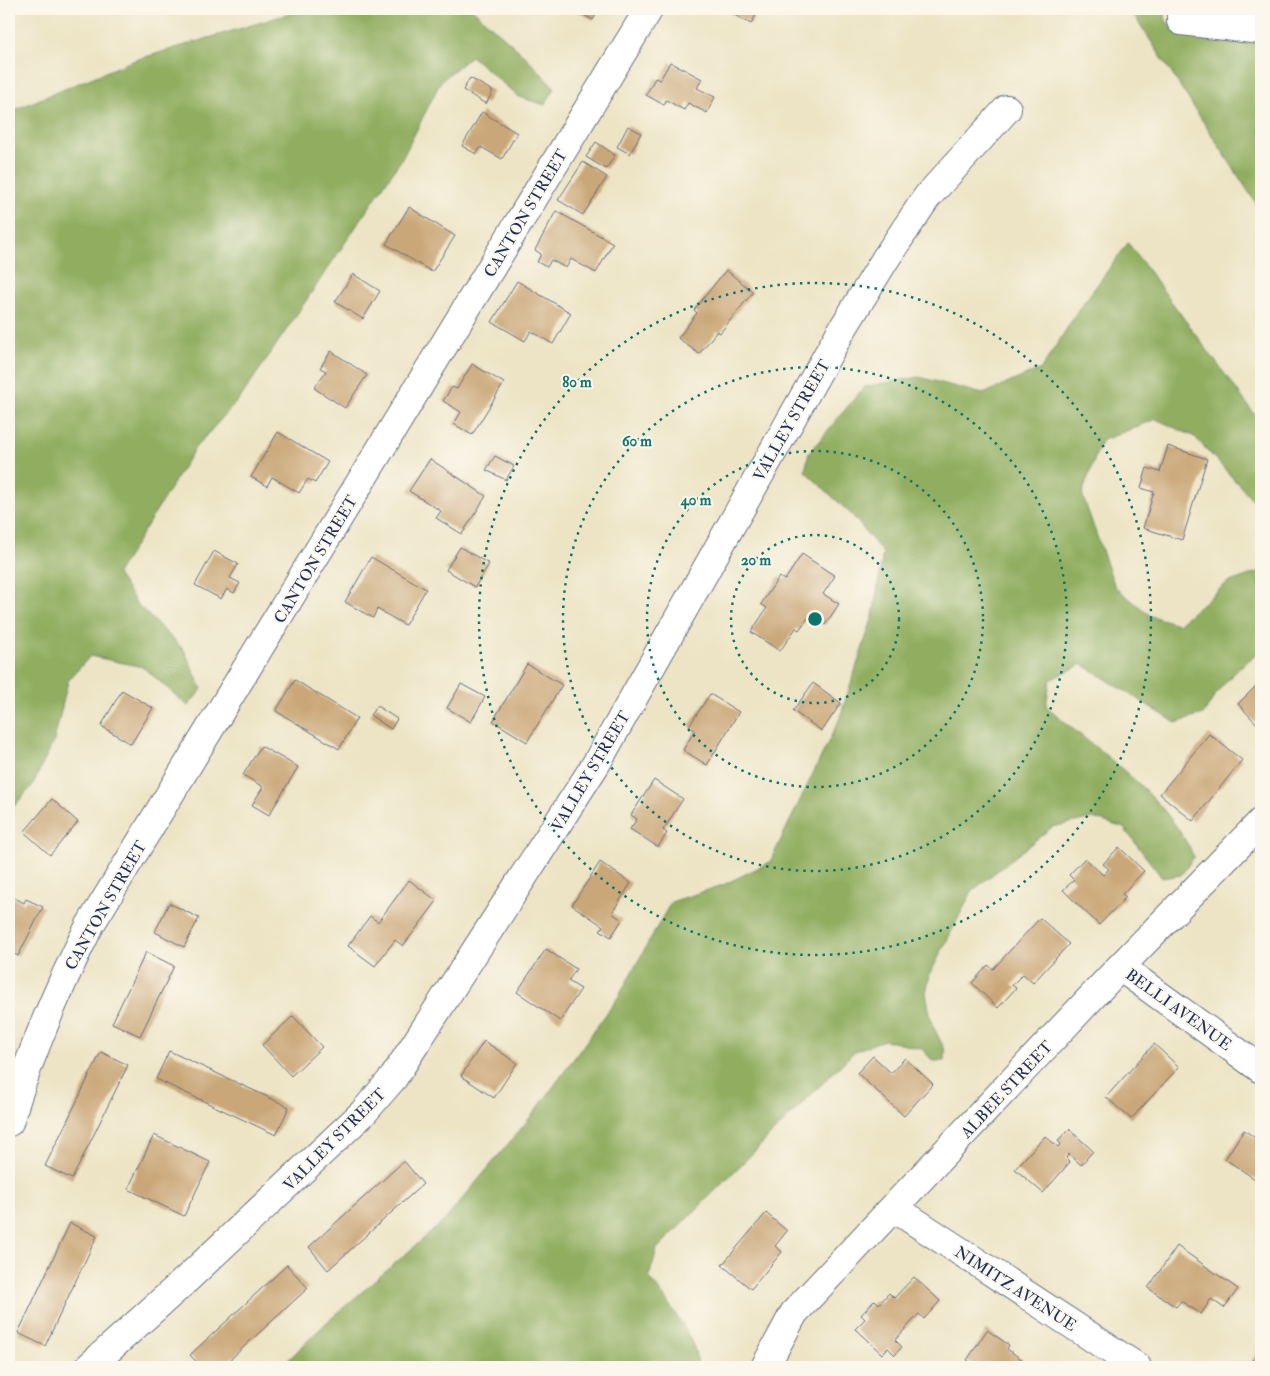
<svg xmlns="http://www.w3.org/2000/svg" width="1270" height="1376" font-family="'IM FELL Double Pica',serif">
	<style>
		.forest { fill: #91ae60; stroke: #566e5f }
		.building { fill: #caa778 }
		.lines { fill: none; stroke-linecap: round; stroke-linejoin: round }
		.minor-casing { stroke: #646e82; stroke-width: 30 }
		.minor { stroke: #fff; stroke-width: 28 }
		.ring { fill: none; stroke: #0f766e; stroke-width: 2.5; stroke-dasharray: 2.5 5 }
		.labels { text-anchor: middle; stroke-width: 4; stroke-linejoin: round; paint-order: stroke }
		.street-label { font-size: 16px; fill: #1b2f5e; stroke: #fbf7ec }
		.centre { fill: #0f766e; stroke: #fbf7ec; stroke-width: 2.5 }
		.ring-label { font-size: 15px; text-anchor: middle; font-weight: bold; fill: #0f766e; stroke: #fbf7ec; stroke-width: 4; stroke-linejoin: round; paint-order: stroke }
	</style>
	<rect width="100%" height="100%" fill="#fbf7ec"/>
	<filter id="ink" filterUnits="userSpaceOnUse"><feTurbulence type="fractalNoise" baseFrequency=".02" numOctaves="2"/><feDisplacementMap in="SourceGraphic" scale="10" xChannelSelector="R" yChannelSelector="G"/><feConvolveMatrix kernelMatrix="1 2 1 2 8 2 1 2 1" color-interpolation-filters="sRGB"/></filter>
	<filter id="wash" filterUnits="userSpaceOnUse"><feTurbulence type="fractalNoise" baseFrequency=".0096" numOctaves="4" result="noise"/><feDisplacementMap in="SourceGraphic" scale="20" xChannelSelector="R" yChannelSelector="G"/><feGaussianBlur stdDeviation="1.12" result="paint"/><feColorMatrix in="noise" values="0 0 0 0 0 0 0 0 0 0 0 0 0 0 0 0 0 1.4 0 .05"/><feComposite in="paint" operator="in"/></filter>
	<g filter="url(#wash)">
		<rect width="100%" height="100%" fill="#ede4c5"/>
		<!-- forest -->
		<path class="forest" d="M 305,9 L 472,9 L 525,56 L 555,88 L 545,105 L 519,97 L 471,56 L 441,81 L 403,157 L 241,397 L 195,448 L 117,574 L 137,604 L 184,650 L 202,689 L 188,706 L 143,667 L 90,656 L 68,681 L 54,741 L 32,786 L 9,812 L 9,112 L 132,61 Z
			M 1130,9 L 1164,9 L 1166,21 L 1185,36 L 1261,44 L 1261,211 Z
			M 1128,243 L 1261,423 L 1261,509 L 1195,437 L 1156,419 L 1101,441 L 1082,494 L 1115,587 L 1151,616 L 1178,624 L 1227,583 L 1261,571 L 1261,652 C 1237,666 1217,689 1204,714 L 1176,723 L 1082,664 L 1050,680 L 1046,706 C 1099,754 1163,790 1194,857 L 1181,875 L 1162,878 L 1124,828 L 1093,818 L 1052,827 L 972,891 L 930,974 L 926,993 L 932,1024 L 945,1050 L 945,1061 L 933,1061 L 922,1049 L 884,1040 L 855,1051 L 657,1249 L 649,1277 C 663,1296 701,1344 697,1367 L 281,1367 L 326,1323 L 444,1221 L 538,1108 L 617,999 L 671,902 L 723,885 L 770,862 L 839,720 L 873,616 L 883,553 L 852,515 L 805,471 L 809,453 L 864,387 L 919,377 L 983,394 L 1041,369 L 1080,308 Z"/>
		<g id="blocks">
			<!-- building -->
			<path class="building" d="M 573,9 L 599,9 L 593,20 Z
				M 724,9 L 759,9 L 751,24 Z
				M 670,62 L 702,79 L 697,88 L 715,97 L 707,113 L 688,103 L 684,110 L 666,100 L 664,105 L 646,95 L 655,78 L 660,80 Z
				M 470,78 L 493,91 L 486,104 L 463,90 Z
				M 482,112 L 517,133 L 502,159 L 481,147 L 476,154 L 462,146 Z
				M 628,126 L 641,133 L 630,154 L 617,147 Z
				M 596,142 L 615,155 L 606,169 L 586,157 Z
				M 583,162 L 607,177 L 583,215 L 558,200 Z
				M 409,207 L 455,236 L 432,272 L 386,244 Z
				M 556,211 L 613,243 L 596,273 L 571,259 L 566,268 L 551,260 L 547,267 L 537,262 L 541,254 L 535,250 Z
				M 726,270 L 753,292 L 720,333 L 717,331 L 699,354 L 678,338 L 697,313 L 694,310 Z
				M 353,274 L 380,291 L 363,319 L 335,302 Z
				M 517,281 L 571,313 L 553,344 L 531,331 L 525,341 L 492,322 Z
				M 331,351 L 367,375 L 345,408 L 314,388 L 326,371 L 320,368 Z
				M 472,364 L 504,383 L 472,435 L 454,424 L 461,412 L 443,401 L 452,387 L 457,389 Z
				M 278,432 L 328,462 L 315,483 L 308,479 L 299,493 L 272,477 L 267,486 L 251,477 Z
				M 1168,446 L 1207,459 L 1182,540 L 1143,528 L 1154,492 L 1141,488 L 1147,468 L 1160,472 Z
				M 495,456 L 514,466 L 506,480 L 486,470 Z
				M 430,459 L 486,496 L 462,534 L 436,518 L 441,511 L 409,491 Z
				M 460,547 L 489,564 L 475,587 L 446,570 Z
				M 214,551 L 238,564 L 230,578 L 240,583 L 234,593 L 227,589 L 221,599 L 195,585 Z
				M 802,554 L 835,576 L 823,594 L 839,604 L 825,625 L 810,615 L 799,630 L 796,628 L 780,651 L 751,632 L 767,608 L 761,604 L 779,577 L 785,580 Z
				M 371,557 L 426,589 L 405,625 L 377,609 L 373,618 L 345,602 Z
				M 527,664 L 562,685 L 527,742 L 493,721 Z
				M 295,680 L 357,718 L 339,749 L 276,711 Z
				M 1261,681 L 1261,728 L 1238,704 Z
				M 813,683 L 841,703 L 822,731 L 793,711 Z
				M 461,684 L 485,697 L 471,722 L 447,708 Z
				M 122,690 L 153,708 L 131,744 L 101,726 Z
				M 710,694 L 739,712 L 707,765 L 683,750 L 695,730 L 689,726 Z
				M 377,706 L 397,719 L 391,729 L 370,715 Z
				M 1209,734 L 1242,760 L 1193,821 L 1160,794 Z
				M 261,746 L 298,767 L 269,815 L 252,805 L 263,787 L 243,775 Z
				M 654,780 L 683,799 L 663,830 L 667,833 L 658,847 L 630,829 L 637,819 L 631,815 Z
				M 52,799 L 78,822 L 50,855 L 24,832 Z
				M 1119,847 L 1144,871 L 1122,894 L 1126,897 L 1099,925 L 1063,890 L 1074,880 L 1069,875 L 1085,858 L 1103,875 L 1109,869 L 1103,864 Z
				M 600,862 L 631,883 L 612,913 L 622,920 L 611,937 L 600,930 L 603,926 L 572,905 Z
				M 409,880 L 437,901 L 403,946 L 395,940 L 375,966 L 348,946 L 370,916 L 378,922 Z
				M 9,895 L 24,903 L 26,899 L 43,907 L 18,956 L 9,951 Z
				M 169,903 L 199,918 L 184,947 L 155,932 Z
				M 1040,918 L 1069,944 L 1033,983 L 1023,974 L 1012,985 L 1016,988 L 998,1008 L 972,983 L 988,965 L 993,969 Z
				M 546,949 L 576,969 L 568,981 L 581,989 L 560,1021 L 517,992 Z
				M 146,952 L 174,966 L 140,1036 L 112,1023 Z
				M 293,1016 L 322,1047 L 291,1076 L 262,1045 Z
				M 484,1041 L 517,1063 L 494,1098 L 461,1076 Z
				M 1154,1044 L 1179,1067 L 1131,1119 L 1106,1097 Z
				M 169,1051 L 289,1107 L 276,1135 L 156,1079 Z
				M 101,1052 L 128,1065 L 72,1179 L 45,1166 Z
				M 873,1056 L 891,1073 L 905,1058 L 933,1084 L 904,1116 L 857,1073 Z
				M 1069,1129 L 1093,1151 L 1081,1165 L 1069,1154 L 1066,1158 L 1070,1162 L 1043,1193 L 1015,1169 L 1045,1136 L 1058,1147 L 1061,1144 L 1058,1141 Z
				M 1244,1130 L 1261,1142 L 1261,1183 L 1225,1159 Z
				M 154,1135 L 210,1162 L 184,1216 L 128,1189 Z
				M 404,1161 L 423,1184 L 328,1270 L 309,1247 Z
				M 766,1213 L 787,1231 L 775,1246 L 782,1252 L 751,1289 L 722,1265 Z
				M 70,1223 L 97,1236 L 45,1346 L 18,1333 Z
				M 1177,1246 L 1238,1289 L 1224,1308 L 1211,1299 L 1201,1314 L 1181,1301 L 1176,1307 L 1148,1288 Z
				M 287,1265 L 308,1288 L 222,1367 L 201,1367 L 190,1355 Z
				M 914,1277 L 940,1301 L 924,1319 L 919,1314 L 895,1340 L 902,1347 L 895,1355 L 888,1348 L 882,1354 L 855,1329 L 865,1319 L 861,1315 L 875,1300 L 879,1304 L 889,1293 L 894,1298 Z
				M 987,1330 L 1009,1345 L 1007,1349 L 1030,1365 L 1029,1367 L 977,1367 L 967,1360 Z
				M 1261,1346 L 1261,1367 L 1255,1367 L 1250,1364 Z"/>
		</g>
	</g>
	<g filter="url(#ink)">
		<use href="#blocks" fill-opacity="0" stroke="#646e82" stroke-width="1"/>
		<g class="lines">
			<!-- minor casing -->
			<g class="minor-casing">
				<path id="minor" d="M 1181,9 L 1181,21 L 1261,30
					M 1120,967 L 1261,1069
					M 9,1122 C 30,1054 57,990 90,925 L 649,9
					M 894,1208 L 1137,1367
					M 89,1367 L 188,1278 L 363,1113 L 394,1077 L 596,764 L 840,333 L 886,258 L 927,197 L 1007,109
					M 765,1367 L 794,1313 L 1120,967 L 1261,822"/>
			</g>
			<!-- minor -->
			<use href="#minor" class="minor"/>
		</g>
	</g>
	<!-- distance rings -->
	<g class="ring">
		<circle cx="815" cy="619" r="84"/>
		<circle cx="815" cy="619" r="168"/>
		<circle cx="815" cy="619" r="252"/>
		<circle cx="815" cy="619" r="336"/>
	</g>
	<g class="labels">
		<!-- street labels -->
		<g class="street-label">
			<text transform="translate(525 213) rotate(-59)" y="6">CANTON STREET</text>
			<text transform="translate(791 420) rotate(-60)" y="6">VALLEY STREET</text>
			<text transform="translate(315 559) rotate(-59)" y="6">CANTON STREET</text>
			<text transform="translate(590 771) rotate(-59)" y="6">VALLEY STREET</text>
			<text transform="translate(105 905) rotate(-60)" y="6">CANTON STREET</text>
			<text transform="translate(1179 1009) rotate(36)" y="6">BELLI AVENUE</text>
			<text transform="translate(1006 1089) rotate(-47)" y="6">ALBEE STREET</text>
			<text transform="translate(334 1139) rotate(-45)" y="6">VALLEY STREET</text>
			<text transform="translate(1016 1288) rotate(33)" y="6">NIMITZ AVENUE</text>
		</g>
	</g>
	<circle cx="815" cy="619" r="8" class="centre"/>
	<g class="ring-label">
		<text x="577" y="387">80 m</text>
		<text x="637" y="446">60 m</text>
		<text x="696" y="505">40 m</text>
		<text x="756" y="565">20 m</text>
	</g>
	<!-- margin -->
	<rect width="1270" height="1376" fill="none" stroke="#fbf7ec" stroke-width="30"/>
</svg>
